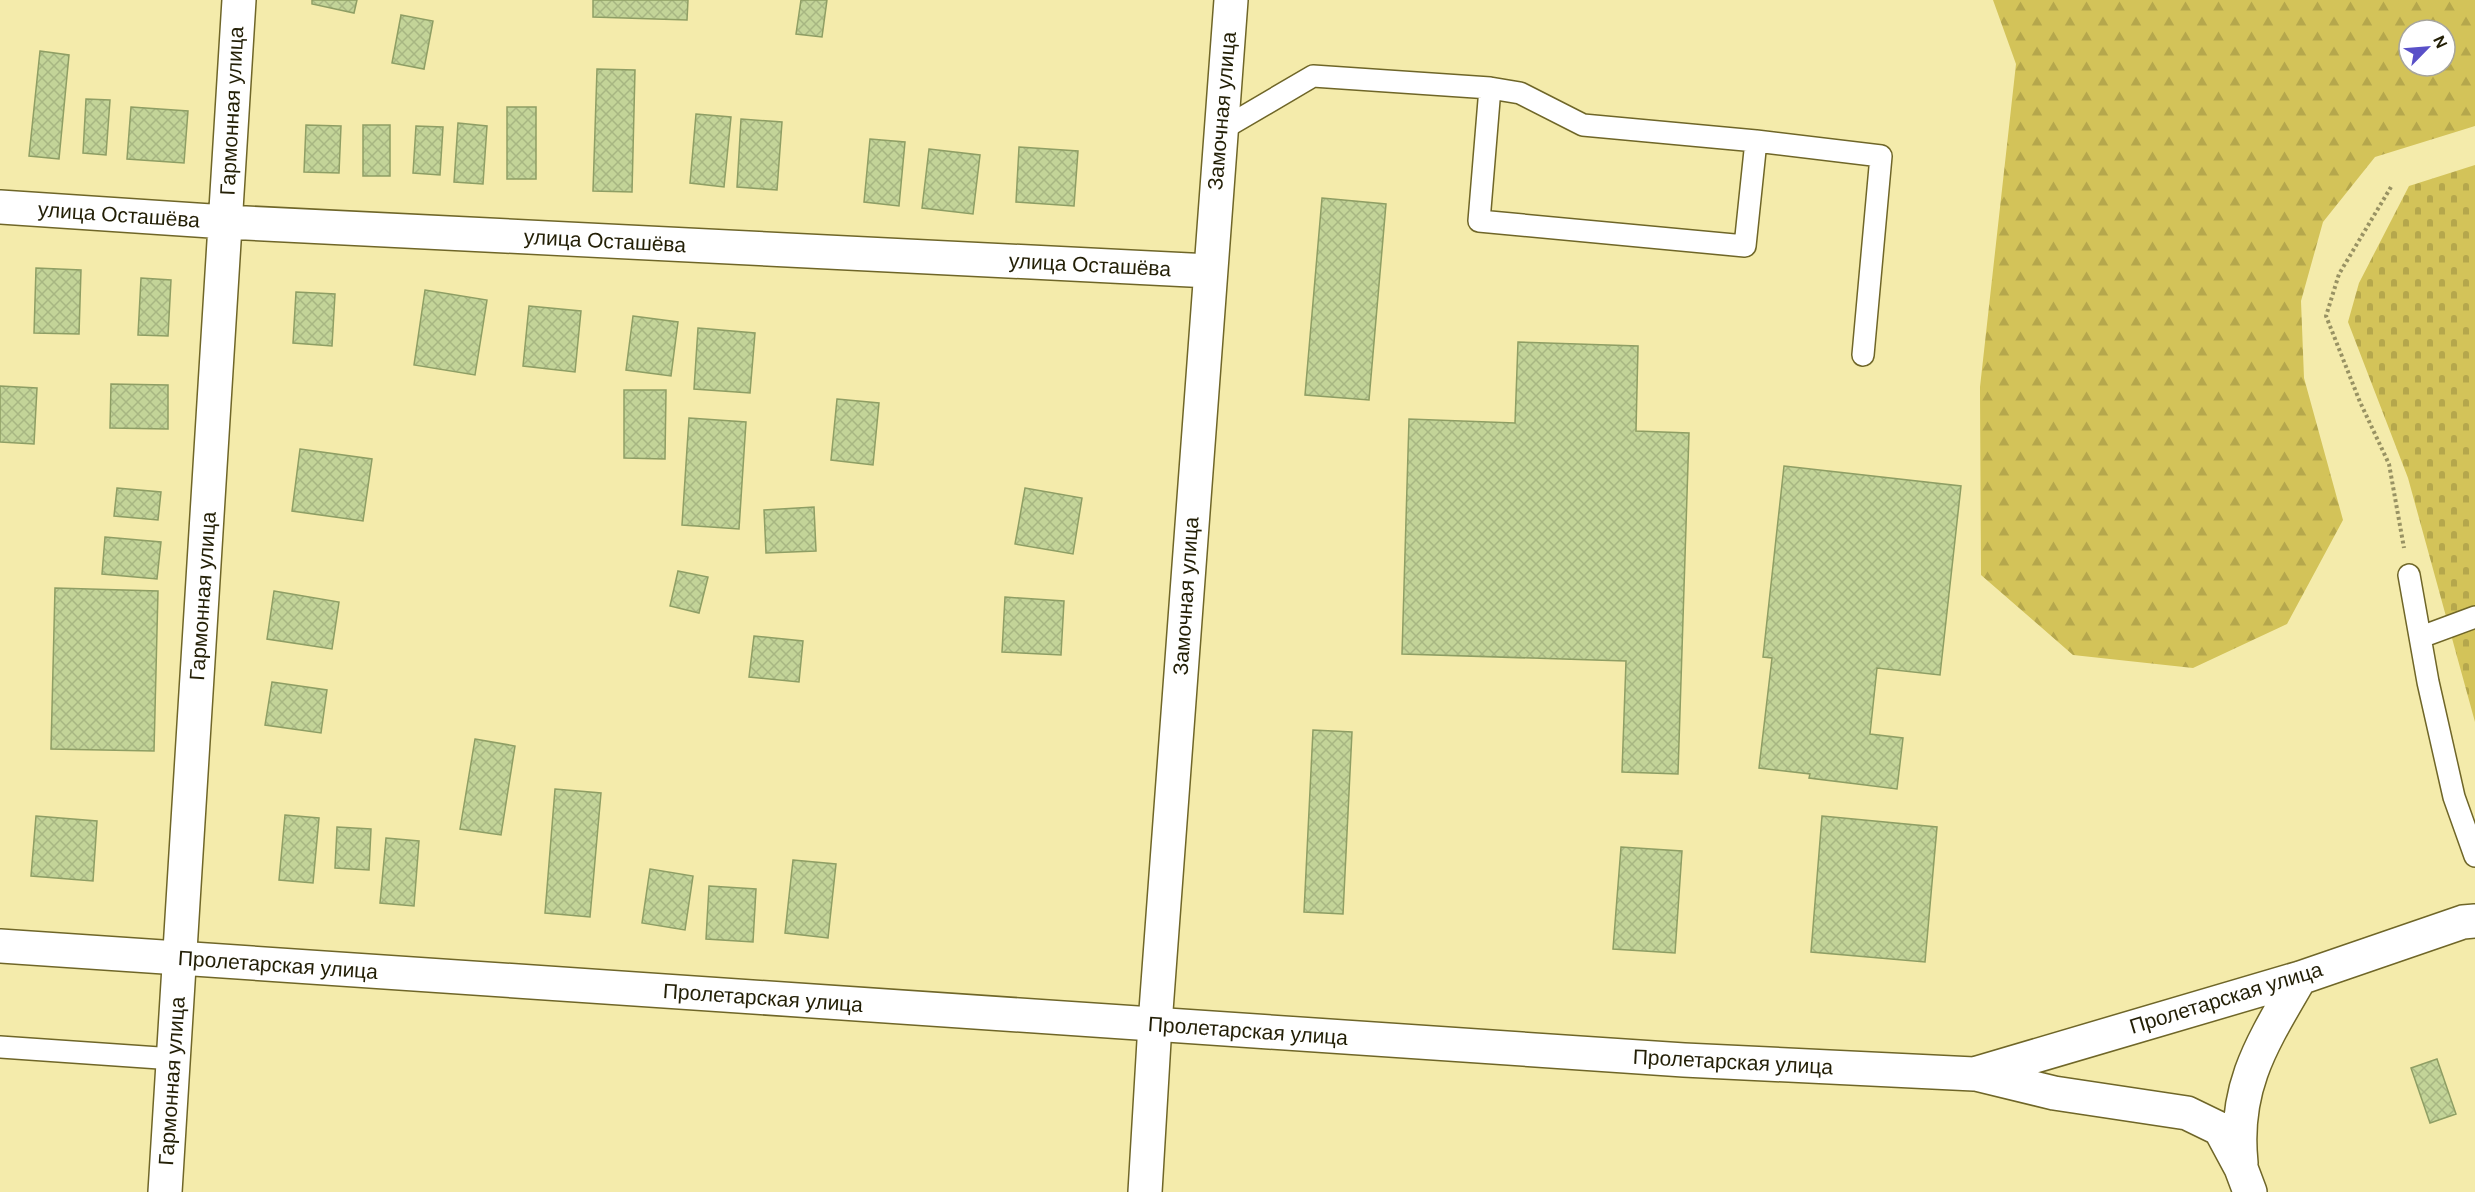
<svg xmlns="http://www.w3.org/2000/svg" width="2475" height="1192" font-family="'DM Sans',sans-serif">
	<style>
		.forest { fill: url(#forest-firs); fill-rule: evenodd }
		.cemetery { fill: url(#cemetery-stones) }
		.building { fill: url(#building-cross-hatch); stroke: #8e9e64; stroke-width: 1.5 }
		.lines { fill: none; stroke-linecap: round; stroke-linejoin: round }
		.service-casing { stroke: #6f6628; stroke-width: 24 }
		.minor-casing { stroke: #6f6628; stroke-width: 36 }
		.tertiary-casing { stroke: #6f6628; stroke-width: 36 }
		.path { stroke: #989263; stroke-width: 4; stroke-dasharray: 3 3; stroke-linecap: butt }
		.service { stroke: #fff; stroke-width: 21 }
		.minor { stroke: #fff; stroke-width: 33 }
		.tertiary { stroke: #fff; stroke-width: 33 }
		.labels { text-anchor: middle; stroke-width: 4.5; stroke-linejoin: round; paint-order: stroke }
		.street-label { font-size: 21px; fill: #231f06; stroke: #fff }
	</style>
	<defs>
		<pattern id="forest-firs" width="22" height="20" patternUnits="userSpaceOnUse" patternTransform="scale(1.5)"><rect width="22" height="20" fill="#d3c359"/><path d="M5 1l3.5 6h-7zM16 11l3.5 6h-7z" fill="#b5a74c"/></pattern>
		<pattern id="cemetery-stones" width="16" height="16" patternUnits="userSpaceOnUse" patternTransform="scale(1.5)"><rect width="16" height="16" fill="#d3c359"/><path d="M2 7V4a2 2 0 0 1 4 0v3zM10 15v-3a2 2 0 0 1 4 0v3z" fill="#b5a74c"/></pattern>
		<pattern id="building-cross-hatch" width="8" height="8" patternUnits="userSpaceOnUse" patternTransform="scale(1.5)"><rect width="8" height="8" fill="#c3d498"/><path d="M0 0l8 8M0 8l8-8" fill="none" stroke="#a7b682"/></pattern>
	</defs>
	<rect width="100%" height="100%" fill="#f4ebab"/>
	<!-- forest -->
	<path class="forest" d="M 1993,0 L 2475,0 L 2475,126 L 2375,157 L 2323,222 L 2301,301 L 2304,378 L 2343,520 L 2287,624 L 2193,668 L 2073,655 L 1981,575 L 1980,387 L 2016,64 ZM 2409,30 L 2445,30 L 2445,66 L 2409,66 Z"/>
	<!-- cemetery -->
	<path class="cemetery" d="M 2475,165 L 2475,722 L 2408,478 L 2348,322 L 2359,283 L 2409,186 Z"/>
	<!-- building -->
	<path class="building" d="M 312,0 L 357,0 L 354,13 L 312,4 Z
		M 593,0 L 688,0 L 687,20 L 593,17 Z
		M 801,0 L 827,0 L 822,37 L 796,34 Z
		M 401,15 L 433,21 L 424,69 L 392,63 Z
		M 40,51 L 69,55 L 59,159 L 29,156 Z
		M 597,69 L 635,70 L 632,192 L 593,191 Z
		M 86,99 L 110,100 L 106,155 L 83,153 Z
		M 131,107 L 188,111 L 184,163 L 127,159 Z
		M 507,107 L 536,107 L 536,179 L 507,179 Z
		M 696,114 L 731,117 L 724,187 L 690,183 Z
		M 741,119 L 782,122 L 777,190 L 737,187 Z
		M 458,123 L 487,126 L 483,184 L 454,182 Z
		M 306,125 L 341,126 L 339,173 L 304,172 Z
		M 363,125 L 390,125 L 390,176 L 363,176 Z
		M 416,126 L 443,127 L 440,175 L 413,173 Z
		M 870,139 L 905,142 L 899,206 L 864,202 Z
		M 1019,147 L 1078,151 L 1074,206 L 1016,202 Z
		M 929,149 L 980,155 L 973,214 L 922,208 Z
		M 1322,198 L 1386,204 L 1369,400 L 1305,395 Z
		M 36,268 L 81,270 L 79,334 L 34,333 Z
		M 141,278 L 171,280 L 168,336 L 138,335 Z
		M 425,290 L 487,300 L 475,375 L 414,365 Z
		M 296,292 L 335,294 L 332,346 L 293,343 Z
		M 529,306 L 581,311 L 575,372 L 523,366 Z
		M 633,316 L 678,322 L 671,376 L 626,370 Z
		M 698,328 L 755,333 L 750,393 L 694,389 Z
		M 1518,342 L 1638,346 L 1636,431 L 1689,433 L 1678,774 L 1622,772 L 1626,661 L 1402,654 L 1409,419 L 1515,423 Z
		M 111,384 L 168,385 L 168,429 L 110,428 Z
		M 0,386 L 37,388 L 34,444 L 0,442 Z
		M 624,390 L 666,390 L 665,459 L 624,458 Z
		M 837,399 L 879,403 L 873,465 L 831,460 Z
		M 689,418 L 746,422 L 739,529 L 682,525 Z
		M 300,449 L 372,459 L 363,521 L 292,511 Z
		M 1784,466 L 1961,486 L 1940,675 L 1877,668 L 1870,734 L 1903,738 L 1897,789 L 1809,778 L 1810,774 L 1759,768 L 1772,658 L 1763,657 Z
		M 117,488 L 161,492 L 158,520 L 114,516 Z
		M 1025,488 L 1082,498 L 1073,554 L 1015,544 Z
		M 814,507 L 816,551 L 766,553 L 764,510 Z
		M 105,537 L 161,542 L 157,579 L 102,574 Z
		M 678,571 L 708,577 L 699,613 L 670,606 Z
		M 55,588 L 158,591 L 154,751 L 51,749 Z
		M 274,591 L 339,602 L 332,649 L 267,639 Z
		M 1005,597 L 1064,601 L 1061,655 L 1002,652 Z
		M 754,636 L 803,641 L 799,682 L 749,677 Z
		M 272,682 L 327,690 L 321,733 L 265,725 Z
		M 1313,730 L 1352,732 L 1343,914 L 1304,912 Z
		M 475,739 L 515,746 L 501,835 L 460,829 Z
		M 555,789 L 601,793 L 590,917 L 545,913 Z
		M 285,815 L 319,818 L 313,883 L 279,880 Z
		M 36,816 L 97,821 L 93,881 L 31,876 Z
		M 1822,816 L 1937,827 L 1925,962 L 1811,952 Z
		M 337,827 L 371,829 L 369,870 L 335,868 Z
		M 386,838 L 419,841 L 414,906 L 380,903 Z
		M 1621,847 L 1682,851 L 1675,953 L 1613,949 Z
		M 793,860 L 836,864 L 828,938 L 785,933 Z
		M 650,869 L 693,876 L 685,930 L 642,923 Z
		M 709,886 L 756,889 L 753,942 L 706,939 Z
		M 2437,1059 L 2456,1114 L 2430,1123 L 2411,1068 Z"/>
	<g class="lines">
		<!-- service casing -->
		<g class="service-casing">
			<path id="service" d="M 1221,130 L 1313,76 L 1490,88 L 1520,93 L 1583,125 L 1756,141 L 1745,246 L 1479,221 L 1490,88
				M 1756,141 L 1881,156 L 1863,355
				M 2409,575 L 2428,682 L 2454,797 L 2475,856
				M 2421,637 L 2475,617
				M 0,1047 L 174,1059"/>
		</g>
		<!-- minor casing -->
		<g class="minor-casing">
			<path id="minor" d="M 0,207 L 226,222 L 1210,271
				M 165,1192 L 239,0
				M 1145,1192 L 1155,1024 L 1231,0"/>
		</g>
		<!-- tertiary casing -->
		<g class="tertiary-casing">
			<path id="tertiary" d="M 0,946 L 1684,1060 L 1974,1074 L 2300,978 L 2463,922 L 2475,921
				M 1976,1074 L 2054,1093 L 2187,1113 L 2220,1129 L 2241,1168 L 2250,1192
				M 2241,1163 C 2233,1086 2263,1042 2300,978"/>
		</g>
		<!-- path -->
		<path class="path" d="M 2391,187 L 2339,274 L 2326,316 L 2360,402 L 2389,464 L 2404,548"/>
		<!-- service -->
		<use href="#service" class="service"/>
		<!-- minor -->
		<use href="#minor" class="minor"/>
		<!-- tertiary -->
		<use href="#tertiary" class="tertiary"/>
	</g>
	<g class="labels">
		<!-- street labels -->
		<g class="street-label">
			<text transform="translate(232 111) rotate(-87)" y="7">Гармонная улица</text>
			<text transform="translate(1222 111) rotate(-85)" y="7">Замочная улица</text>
			<text transform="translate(119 215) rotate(4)" y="7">улица Осташёва</text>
			<text transform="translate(605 241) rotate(3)" y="7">улица Осташёва</text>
			<text transform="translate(1090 265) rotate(3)" y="7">улица Осташёва</text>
			<text transform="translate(203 596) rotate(-86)" y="7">Гармонная улица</text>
			<text transform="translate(1186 596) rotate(-86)" y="7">Замочная улица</text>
			<text transform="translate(278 965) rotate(4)" y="7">Пролетарская улица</text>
			<text transform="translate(763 998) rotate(4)" y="7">Пролетарская улица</text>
			<text transform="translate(2226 998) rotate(-17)" y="7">Пролетарская улица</text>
			<text transform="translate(1248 1031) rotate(4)" y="7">Пролетарская улица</text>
			<text transform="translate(1733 1062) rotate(3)" y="7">Пролетарская улица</text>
			<text transform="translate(172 1081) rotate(-86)" y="7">Гармонная улица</text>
		</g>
	</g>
	<!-- north arrow -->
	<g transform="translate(2427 48) rotate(65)"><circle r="28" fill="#ffffff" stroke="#a7a59b" stroke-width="1.5"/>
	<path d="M0-4.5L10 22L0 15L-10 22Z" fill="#5950c8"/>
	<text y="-9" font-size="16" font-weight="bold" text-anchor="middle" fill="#231f06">N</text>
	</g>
</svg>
